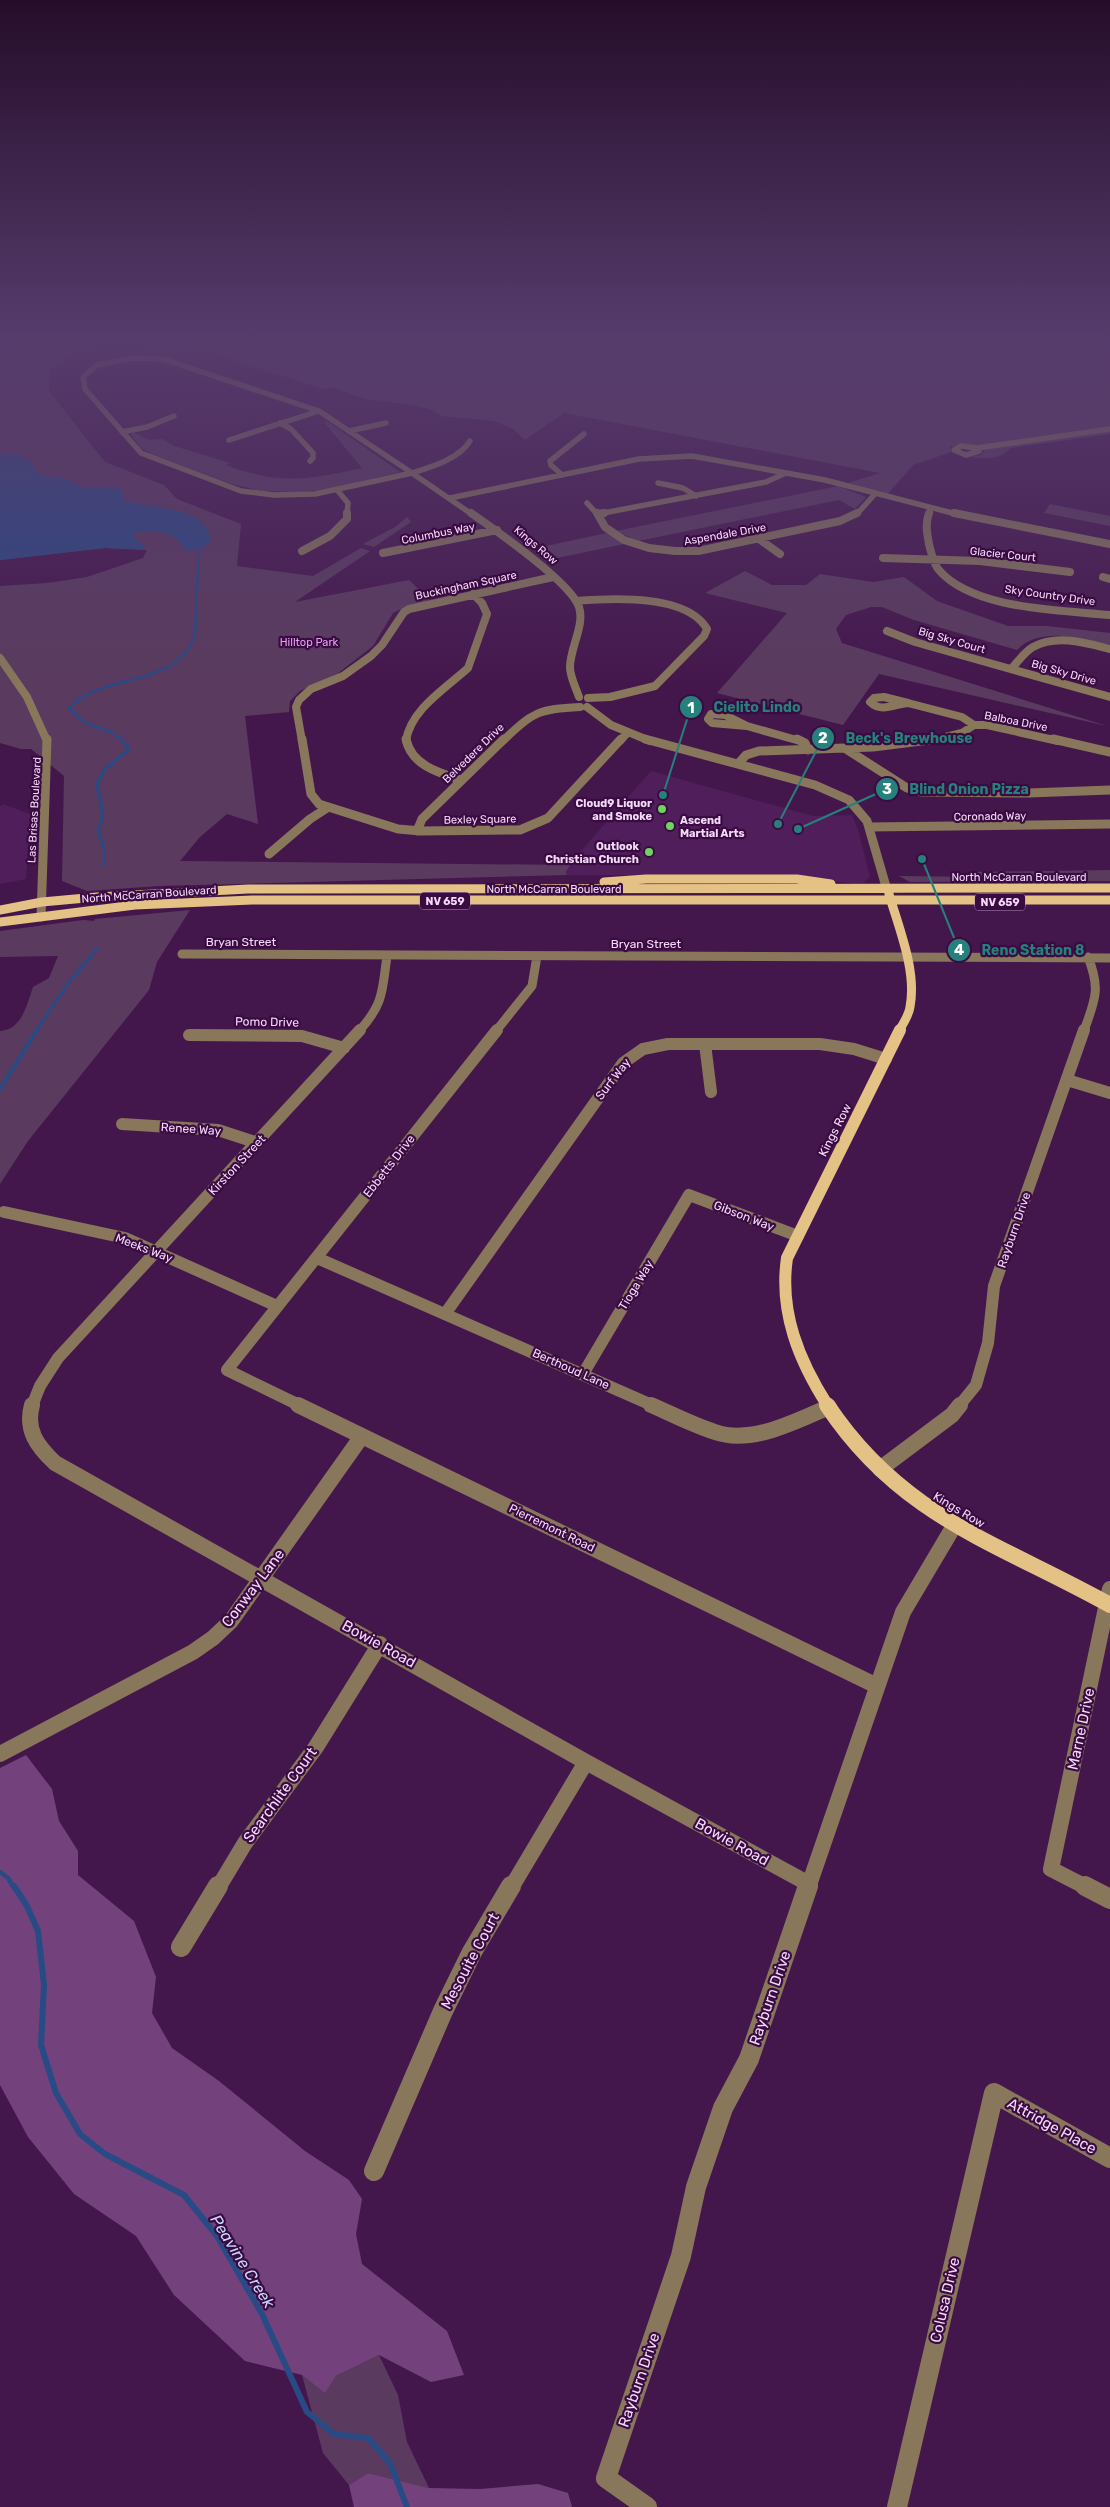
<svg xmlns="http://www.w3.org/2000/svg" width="1110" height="2507" font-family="Rubik,sans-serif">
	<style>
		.built { fill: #501e5a }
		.green { fill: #5a3b5f }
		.forest { fill: #73427c }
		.water { fill: #284a85 }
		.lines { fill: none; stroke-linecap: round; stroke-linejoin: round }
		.stream-far5 { stroke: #284a85; stroke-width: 2 }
		.stream-far4 { stroke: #284a85; stroke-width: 2.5 }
		.stream-far3 { stroke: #284a85; stroke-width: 3 }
		.stream-far2 { stroke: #284a85; stroke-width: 4 }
		.stream-far1 { stroke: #284a85; stroke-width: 4.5 }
		.stream { stroke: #284a85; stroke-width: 6 }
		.minor-far5 { stroke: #88775b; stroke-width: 5.5 }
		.minor-far4 { stroke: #88775b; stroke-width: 8 }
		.minor-far3 { stroke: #88775b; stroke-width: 9 }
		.minor-far2 { stroke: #88775b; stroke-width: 12 }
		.minor-far1 { stroke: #88775b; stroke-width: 16 }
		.minor { stroke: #88775b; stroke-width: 20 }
		.major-far2 { stroke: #e4c184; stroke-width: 9 }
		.major-far1 { stroke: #e4c184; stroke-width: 12 }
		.major { stroke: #e4c184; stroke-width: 16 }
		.poi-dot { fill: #6fd35f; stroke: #390b41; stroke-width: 2 }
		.labels { text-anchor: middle; stroke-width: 4.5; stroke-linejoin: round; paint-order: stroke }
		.far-street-label { font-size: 11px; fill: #f4d9f9; stroke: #390b41 }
		.far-park-label { font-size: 11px; fill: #e7a0f4; stroke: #390b41 }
		.far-poi-label { font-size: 11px; font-weight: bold; fill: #f4d9f9; stroke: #390b41; text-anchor: end }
		.shield { fill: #390b41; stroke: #bc9bc2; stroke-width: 1 }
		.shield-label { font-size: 11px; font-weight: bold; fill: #f4d9f9 }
		.street-label { font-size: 12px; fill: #f4d9f9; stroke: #390b41 }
		.near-street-label { font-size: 15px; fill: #f4d9f9; stroke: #390b41 }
		.near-water-label { font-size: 16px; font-style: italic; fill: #c5dafe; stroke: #390b41 }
		.leader { fill: none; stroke: #26807c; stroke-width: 2 }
		.callout-dot { fill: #26807c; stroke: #390b41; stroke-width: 2 }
		.mark-label { font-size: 15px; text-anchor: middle; font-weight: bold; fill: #fff }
		.callout-label { font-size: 14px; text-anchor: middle; font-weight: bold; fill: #26807c; stroke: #390b41; stroke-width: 4.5; stroke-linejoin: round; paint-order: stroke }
	</style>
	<rect width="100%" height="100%" fill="#44174c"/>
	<!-- built -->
	<path class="built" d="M 651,771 L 813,816 L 852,815 L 858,829 L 870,877 L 863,883 L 856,884 L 787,875 L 567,875 L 567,867 Z
		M 3,804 L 30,814 L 30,818 L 26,879 L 0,884 L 0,806 Z"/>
	<!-- green -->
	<path class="green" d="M 0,338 L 1110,338 L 1110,428 L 980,446 L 961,444 L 950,447 L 951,452 L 913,465 L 886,496 L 848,483 L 880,473 L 564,413 L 525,440 L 512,428 L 493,421 L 442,416 L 429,409 L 405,404 L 366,399 L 332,387 L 323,389 L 209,352 L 190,349 L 190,347 L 101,342 L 84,348 L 50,369 L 49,391 L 105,462 L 164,485 L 177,499 L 241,524 L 237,566 L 313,576 L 361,548 L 370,551 L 295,602 L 409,580 L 430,600 L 407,606 L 393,613 L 373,646 L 337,674 L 300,691 L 290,701 L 289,712 L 245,716 L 258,824 L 227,814 L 200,837 L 180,861 L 570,865 L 566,872 L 567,875 L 159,886 L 87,891 L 62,881 L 64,776 L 31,749 L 21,749 L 0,743 L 0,586 L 47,583 L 87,577 L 143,558 L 147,550 L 105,548 L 0,560 Z
		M 327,421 L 400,472 L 323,490 L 298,492 L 261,491 L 232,484 L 154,455 L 141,448 L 131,435 L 133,432 L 149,440 L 162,439 L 174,446 L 230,463 L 226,465 C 278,485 309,480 362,468 L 324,422 Z
		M 1110,431 L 1110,434 L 1010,448 C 1002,460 983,459 970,457 L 981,455 L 985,449 Z
		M 838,486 L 866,497 L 855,509 L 839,500 L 638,541 L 616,531 Z
		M 1050,504 L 1110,516 L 1110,526 L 1044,513 Z
		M 407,517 L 411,522 L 374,547 L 363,544 L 395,527 Z
		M 607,533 L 629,543 L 552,559 L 547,563 L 532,549 Z
		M 745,571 L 772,585 L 806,585 L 820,574 L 873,582 L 904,577 L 937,601 L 1008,626 L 1047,626 L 1110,633 L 1110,645 C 1083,638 1039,626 1017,650 L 914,620 L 882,607 L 871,607 L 846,615 L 836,629 L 842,643 L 1107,726 L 879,674 L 843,725 L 717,693 L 787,613 L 705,593 Z
		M 1110,870 L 1110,881 L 910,882 L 899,876 L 977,877 L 975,872 Z
		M 190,910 L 157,962 L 149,990 L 28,1141 L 0,1184 L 0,1031 C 22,1030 27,1004 33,987 L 49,978 L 58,956 L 0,957 L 0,931 L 83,920 L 94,921 L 95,919 Z
		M 379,2355 L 398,2395 L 407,2442 L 429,2488 L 368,2473 L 349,2485 L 323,2453 L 302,2375 L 325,2392 L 336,2376 Z"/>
	<!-- forest -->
	<path class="forest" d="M 26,1755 L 52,1789 L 59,1821 L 78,1851 L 78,1875 L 134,1921 L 156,1977 L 152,2013 L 172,2048 L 219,2081 L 305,2151 L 349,2180 L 362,2199 L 356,2234 L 362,2264 L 447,2331 L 464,2375 L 431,2382 L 379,2355 L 336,2376 L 325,2393 L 302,2375 L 245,2361 L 174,2295 L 136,2236 L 74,2194 L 28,2137 L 0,2085 L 0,1768 Z
		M 368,2473 L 429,2488 L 480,2489 L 538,2484 L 568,2493 L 572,2507 L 354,2507 L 349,2485 Z"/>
	<!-- water -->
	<path class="water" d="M 17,453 L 32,462 L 37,472 L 45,476 L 64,478 L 83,487 L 117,488 L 123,490 L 123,500 C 150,509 202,504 211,539 L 207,546 L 188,551 C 182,547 180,541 174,537 C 164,530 142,528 132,535 L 148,550 L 105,548 L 0,560 L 0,454 Z"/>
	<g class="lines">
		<!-- stream-far5 -->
		<path class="stream-far5" d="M 0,347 L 14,340 L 9,338
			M 0,353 L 32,347 L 40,338"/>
		<!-- stream-far4 -->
		<path class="stream-far4" d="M 122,741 L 113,733 L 84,722 L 69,708 C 101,672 179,689 195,634 L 199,546"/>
		<!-- stream-far3 -->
		<path class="stream-far3" d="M 105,865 L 104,848 L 98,831 C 107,809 99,804 97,784 L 104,770 L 129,749 L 121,739
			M 36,1031 L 69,982 L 97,949"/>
		<!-- stream-far2 -->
		<path class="stream-far2" d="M 0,1089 L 37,1030"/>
		<!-- stream-far1 -->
		<path class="stream-far1" d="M 0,1872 L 8,1878 L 14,1888"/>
		<!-- stream -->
		<path class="stream" d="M 14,1886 L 27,1906 L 38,1931 L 44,1985 L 41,2045 L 56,2093 L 80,2134 L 105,2154 L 184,2195 L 217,2236 L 262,2314 L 307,2412 L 334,2434 L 368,2438 L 390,2463 L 407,2507"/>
		<!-- minor-far5 -->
		<path class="minor-far5" d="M 132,358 L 163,359 L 319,411 L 412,473 L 315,494 L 274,495 L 241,491 L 141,453 L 85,389 L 83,377 L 97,365 Z
			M 280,423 L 291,429 L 313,453 L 313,458 L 310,461
			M 349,431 L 386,423
			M 122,432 L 147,427 L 174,416
			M 229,440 L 319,411
			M 961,446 L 977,448 L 979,451 L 966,455 L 954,450 Z
			M 977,448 L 1110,429
			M 412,473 L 473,515
			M 412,473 C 431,467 459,459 470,441
			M 562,475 L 551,465 L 550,461 L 584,434
			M 658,483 L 683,488 L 696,496
			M 338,491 L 348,503 L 347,515
			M 450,498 L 639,459 L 692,456 L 825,480 L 960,515
			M 587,503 L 598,515
			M 598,514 L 766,482 L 786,473
			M 856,515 L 874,495
			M 928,515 L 931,509"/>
		<!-- minor-far4 -->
		<path class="minor-far4" d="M 471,513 C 494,529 571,583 579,607 C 585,625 570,648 570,667 C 570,677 576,688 579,697
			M 597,513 L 605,527 L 624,540 L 649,548 L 675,551 L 698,551 L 840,521 L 857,513
			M 929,513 C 925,524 927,533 929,544 C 931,552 933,562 938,569 C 972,610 1061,610 1110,615
			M 954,513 L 1110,544
			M 598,514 L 604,513
			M 759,539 L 780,554
			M 302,551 L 330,536 L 347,519 L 347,513
			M 383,553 L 497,530
			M 883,558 L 980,561 L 1070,572
			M 1103,577 L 1110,579
			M 576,601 C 611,598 687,594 707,629 L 704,636 L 655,686 L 610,697 L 588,698
			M 887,631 L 915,642 L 1110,697
			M 0,658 L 27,697 L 47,741
			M 1011,669 C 1018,662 1024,652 1033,647 C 1057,634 1086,643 1110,649
			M 884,697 L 908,703 C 895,704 881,713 870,702 L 874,698 Z
			M 908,703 L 962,717 L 974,725
			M 587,707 L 611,725 L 650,741
			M 711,714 L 725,715 L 747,726 L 712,723 L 708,719 Z
			M 747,726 L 800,741
			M 302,741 L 296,707 L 299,700 L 311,689 L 343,676 L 371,656 L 382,645 L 404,612 L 409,609 L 553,577
			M 406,741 C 410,710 446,688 468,668 L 487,614 L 482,603 L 473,594
			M 503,741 C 532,712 539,709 580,707
			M 620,741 L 627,733
			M 929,741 L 962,733 L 974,725 L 987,725 L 1058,741"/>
		<!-- minor-far3 -->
		<path class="minor-far3" d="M 302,739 L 311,794 L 319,804 L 398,829 L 421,831 L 520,830 L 548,818 L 621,739
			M 406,739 C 411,765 439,773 461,780
			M 645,739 L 815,785 L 849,800 L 867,821 L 887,890
			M 797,739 L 805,743 L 808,750
			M 1053,739 L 1110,752
			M 846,749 L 907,788 L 921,792 L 1029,793 L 1110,790
			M 738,764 L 746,755 L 759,751 L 873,747 L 937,739
			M 869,827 L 1110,824
			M 417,831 L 422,819 L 504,739
			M 269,854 L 310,819 L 327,808
			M 41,917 L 47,739
			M 182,954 L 1110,958
			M 359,1031 C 384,1004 382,991 387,956
			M 496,1031 L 532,986 L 537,956
			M 1084,1031 C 1095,999 1101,990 1088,957"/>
		<!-- minor-far2 -->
		<path class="minor-far2" d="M 189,1035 L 302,1036 L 344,1048
			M 705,1044 L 711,1092
			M 1067,1080 L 1110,1093
			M 122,1124 L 218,1130 L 258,1143
			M 4,1212 L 125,1238 L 277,1306
			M 317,1258 L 654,1406
			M 445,1314 L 623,1063 L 643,1049 L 668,1044 L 820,1044 L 854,1049 L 886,1059
			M 583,1374 L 689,1195 L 798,1236
			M 32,1406 L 40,1386 L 58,1358 L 360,1030
			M 301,1406 L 227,1370 L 497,1030
			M 959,1406 L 976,1385 L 988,1343 L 994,1286 L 1084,1030"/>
		<!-- minor-far1 -->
		<path class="minor-far1" d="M 32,1405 C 25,1430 37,1446 55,1463 L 586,1762 L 809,1884
			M 298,1405 L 877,1686
			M 651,1405 C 672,1414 693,1425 715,1432 C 752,1445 795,1421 829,1407
			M 880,1469 L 952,1415 L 960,1405
			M 0,1754 L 193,1652 L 213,1638 L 231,1621 L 362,1436
			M 218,1888 L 245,1843 L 316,1747 L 380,1644
			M 511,1888 L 586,1762
			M 808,1888 L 903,1612 L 954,1526
			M 1088,1888 L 1051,1869 L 1110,1589"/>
		<!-- minor -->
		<path class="minor" d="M 1085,1886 L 1110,1899
			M 181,1947 L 218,1886
			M 374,2171 L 443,2011 L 472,1952 L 511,1886
			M 647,2507 L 606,2478 L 681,2256 L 696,2187 L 723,2108 L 749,2059 L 808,1886
			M 897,2507 L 994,2093 L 1110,2158"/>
		<!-- major-far2 -->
		<path class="major-far2" d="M 604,882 L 646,879 L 797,879 L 831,884
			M 889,894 C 899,929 917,971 910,1007 C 909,1015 903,1024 899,1031
			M 0,910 L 42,902 L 97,897 L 248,889 L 1110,888
			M 0,922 L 135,905 L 252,900 L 1110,900"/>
		<!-- major-far1 -->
		<path class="major-far1" d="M 828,1406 C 799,1361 779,1312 787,1258 L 900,1030"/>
		<!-- major -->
		<path class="major" d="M 827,1405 C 902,1518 999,1543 1110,1605"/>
	</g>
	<!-- sky -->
	<linearGradient id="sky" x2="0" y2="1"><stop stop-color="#250d2a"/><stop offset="0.49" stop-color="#563c6c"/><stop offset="1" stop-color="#563c6c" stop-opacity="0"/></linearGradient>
	<rect width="1110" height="689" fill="url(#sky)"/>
	<!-- markers -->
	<g class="poi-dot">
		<circle cx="662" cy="809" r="5"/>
		<circle cx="670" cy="826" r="5"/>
		<circle cx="649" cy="852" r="5"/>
	</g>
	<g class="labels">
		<!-- far-street labels -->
		<g class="far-street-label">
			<text transform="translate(438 533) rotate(-11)" y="4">Columbus Way</text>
			<text transform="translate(725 534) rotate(-10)" y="4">Aspendale Drive</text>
			<text transform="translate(536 545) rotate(40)" y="4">Kings Row</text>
			<text transform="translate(1003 554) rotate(6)" y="4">Glacier Court</text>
			<text transform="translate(466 585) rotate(-12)" y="4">Buckingham Square</text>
			<text transform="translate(1050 595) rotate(8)" y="4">Sky Country Drive</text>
			<text transform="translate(952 640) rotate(16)" y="4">Big Sky Court</text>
			<text transform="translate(1064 672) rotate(16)" y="4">Big Sky Drive</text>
			<text transform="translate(1016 721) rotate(11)" y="4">Balboa Drive</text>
			<text transform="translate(473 753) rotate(-44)" y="4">Belvedere Drive</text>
			<text transform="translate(34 810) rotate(-87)" y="4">Las Brisas Boulevard</text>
			<text transform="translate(990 816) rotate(-1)" y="4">Coronado Way</text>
			<text transform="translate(480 819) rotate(-1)" y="4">Bexley Square</text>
			<text x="1019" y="881">North McCarran Boulevard</text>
			<text x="554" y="893">North McCarran Boulevard</text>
			<text transform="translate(149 894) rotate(-4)" y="4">North McCarran Boulevard</text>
		</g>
		<!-- far-park labels -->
		<g class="far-park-label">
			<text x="309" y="646">Hilltop Park</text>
		</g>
		<!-- far-poi labels -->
		<g class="far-poi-label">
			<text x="652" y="807">Cloud9 Liquor<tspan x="652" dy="13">and Smoke</tspan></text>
			<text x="680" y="824" text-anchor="start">Ascend<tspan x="680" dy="13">Martial Arts</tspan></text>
			<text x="639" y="850">Outlook<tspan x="639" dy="13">Christian Church</tspan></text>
		</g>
		<!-- shield labels -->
		<g class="shield">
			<rect x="420" y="892.5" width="50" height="17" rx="4"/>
			<rect x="975" y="893.5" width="50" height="17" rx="4"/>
		</g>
		<g class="shield-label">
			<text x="445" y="905">NV 659</text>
			<text x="1000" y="906">NV 659</text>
		</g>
		<!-- street labels -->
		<g class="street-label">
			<text x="241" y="946">Bryan Street</text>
			<text x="646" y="948">Bryan Street</text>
			<text transform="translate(267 1022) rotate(1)" y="4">Pomo Drive</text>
			<text transform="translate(613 1079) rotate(-52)" y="4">Surf Way</text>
			<text transform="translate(191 1129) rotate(4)" y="4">Renee Way</text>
			<text transform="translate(835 1130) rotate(-63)" y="4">Kings Row</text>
			<text transform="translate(237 1165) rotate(-47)" y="4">Kirston Street</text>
			<text transform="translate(389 1166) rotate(-52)" y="4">Ebbetts Drive</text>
			<text transform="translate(744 1216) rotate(21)" y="4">Gibson Way</text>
			<text transform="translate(1014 1230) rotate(-71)" y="4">Rayburn Drive</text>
			<text transform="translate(144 1248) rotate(21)" y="4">Meeks Way</text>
			<text transform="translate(636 1285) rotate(-59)" y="4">Tioga Way</text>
			<text transform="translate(571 1369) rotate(24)" y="4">Berthoud Lane</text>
			<text transform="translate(959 1510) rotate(31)" y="4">Kings Row</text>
			<text transform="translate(552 1528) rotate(26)" y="4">Pierremont Road</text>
		</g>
		<!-- near-street labels -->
		<g class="near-street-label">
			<text transform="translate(253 1588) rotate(-53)" y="5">Conway Lane</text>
			<text transform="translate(379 1644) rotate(29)" y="5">Bowie Road</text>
			<text transform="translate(1081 1729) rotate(-78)" y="5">Marne Drive</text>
			<text transform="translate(280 1795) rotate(-54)" y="5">Searchlite Court</text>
			<text transform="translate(732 1842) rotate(29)" y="5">Bowie Road</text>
			<text transform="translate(470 1961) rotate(-62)" y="5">Mesouite Court</text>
			<text transform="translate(770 1998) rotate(-71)" y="5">Rayburn Drive</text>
			<text transform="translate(1052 2126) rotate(29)" y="5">Attridge Place</text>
			<text transform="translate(945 2300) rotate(-77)" y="5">Colusa Drive</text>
			<text transform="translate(639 2380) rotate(-71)" y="5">Rayburn Drive</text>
		</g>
		<!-- near-water labels -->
		<g class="near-water-label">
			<text transform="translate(243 2261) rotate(58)" y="6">Peavine Creek</text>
		</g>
	</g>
	<!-- callouts -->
	<path class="leader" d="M663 795L691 707M778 824L823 738M798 829L887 789M922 859L959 950"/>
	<g class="callout-dot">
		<circle cx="663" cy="795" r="5"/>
		<circle cx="778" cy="824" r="5"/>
		<circle cx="798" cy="829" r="5"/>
		<circle cx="922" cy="859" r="5"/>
		<circle cx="691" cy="707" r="12"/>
		<circle cx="823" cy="738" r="12"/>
		<circle cx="887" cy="789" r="12"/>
		<circle cx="959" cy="950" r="12"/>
	</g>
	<g class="mark-label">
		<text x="691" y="713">1</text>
		<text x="823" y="743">2</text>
		<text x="887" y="794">3</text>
		<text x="959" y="955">4</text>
	</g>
	<g class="callout-label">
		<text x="757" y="712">Cielito Lindo</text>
		<text x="909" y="743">Beck's Brewhouse</text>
		<text x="969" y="794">Blind Onion Pizza</text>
		<text x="1033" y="955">Reno Station 8</text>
	</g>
</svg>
